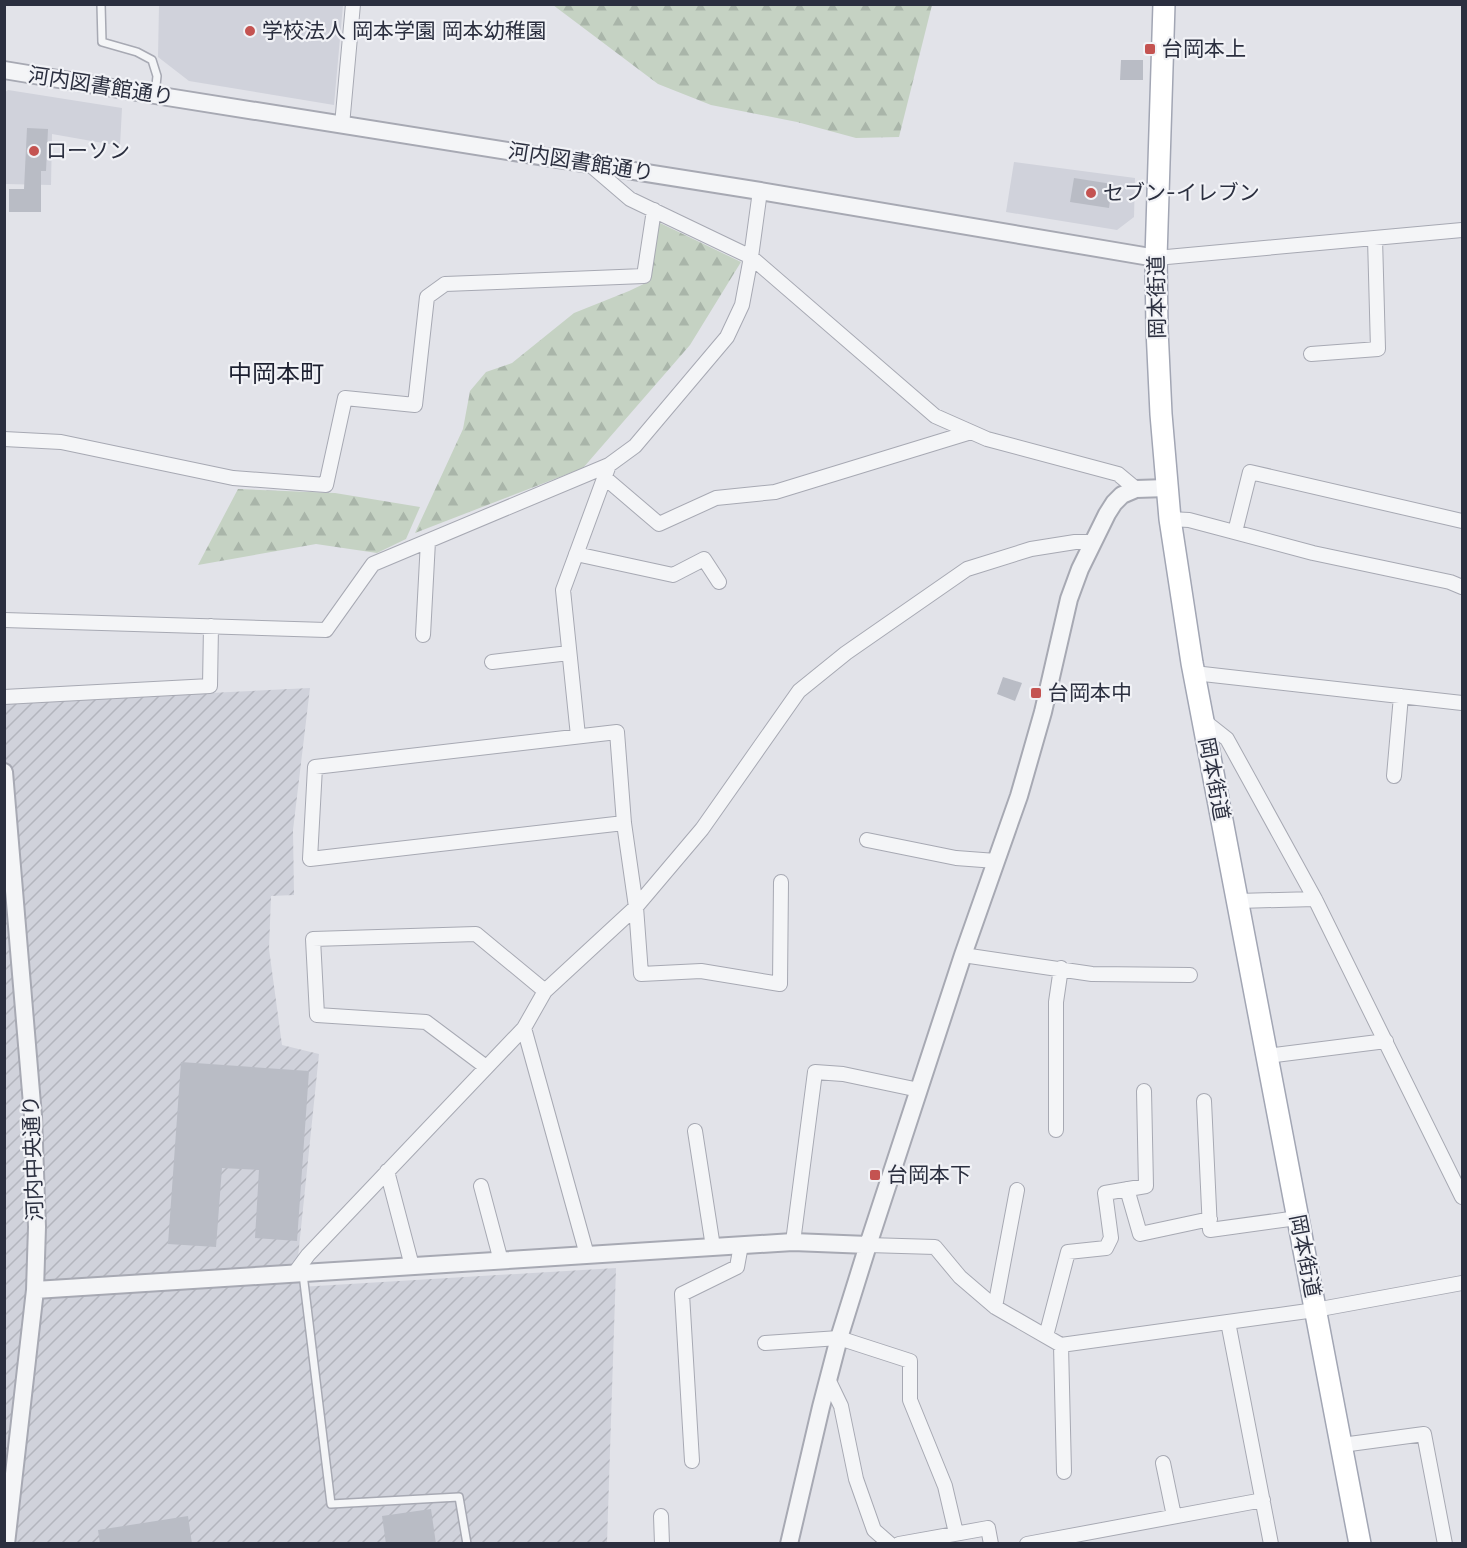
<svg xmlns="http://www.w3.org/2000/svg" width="1467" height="1548" font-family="Inter,'Noto Sans JP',sans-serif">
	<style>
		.built { fill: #d0d2db }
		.industrial { fill: url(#industrial-furrows) }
		.forest { fill: url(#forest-firs) }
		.building { fill: #b9bcc5 }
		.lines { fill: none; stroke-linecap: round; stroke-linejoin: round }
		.service-casing { stroke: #a7a9b3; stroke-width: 10 }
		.minor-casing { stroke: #a7a9b3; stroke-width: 16 }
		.tertiary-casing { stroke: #a7a9b3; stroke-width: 20 }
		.primary-casing { stroke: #a2a6b4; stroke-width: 24 }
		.service { stroke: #f4f5f7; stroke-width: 7 }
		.minor { stroke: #f4f5f7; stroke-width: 14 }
		.tertiary { stroke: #f4f5f7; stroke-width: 16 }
		.primary { stroke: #fff; stroke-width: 21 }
		.poi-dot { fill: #c45351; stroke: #f1f2f6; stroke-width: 2 }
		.labels { text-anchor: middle; stroke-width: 4.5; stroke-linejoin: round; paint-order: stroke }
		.poi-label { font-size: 21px; fill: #2b2f3f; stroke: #f1f2f6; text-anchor: start }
		.street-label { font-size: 21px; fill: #2b2f3f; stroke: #f1f2f6 }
		.quarter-label { font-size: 24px; fill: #1d2030; stroke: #f1f2f6 }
	</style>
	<defs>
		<pattern id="industrial-furrows" width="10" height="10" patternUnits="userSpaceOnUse" patternTransform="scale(1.5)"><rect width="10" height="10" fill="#d0d2db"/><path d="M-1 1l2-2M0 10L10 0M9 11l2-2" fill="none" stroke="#b3b5bd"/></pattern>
		<pattern id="forest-firs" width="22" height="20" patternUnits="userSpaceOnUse" patternTransform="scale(1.5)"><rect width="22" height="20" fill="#c5d2c3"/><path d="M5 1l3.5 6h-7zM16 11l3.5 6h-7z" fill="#a9b5a9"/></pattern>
	</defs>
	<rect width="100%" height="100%" fill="#e2e3e9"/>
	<!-- built -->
	<path class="built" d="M 159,5 L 343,5 L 334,105 L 189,81 L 158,57 Z
		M 8,90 L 122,108 L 120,146 L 52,134 L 51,185 L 5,184 L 4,93 Z
		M 1014,162 L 1135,178 L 1134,217 L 1117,230 L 1006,212 Z"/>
	<!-- industrial -->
	<path class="industrial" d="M 310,688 L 293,830 L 294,895 L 271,896 L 269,949 L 282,1045 L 319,1054 L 298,1257 L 300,1287 L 616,1268 L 607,1543 L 5,1543 L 4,703 Z"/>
	<!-- forest -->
	<path class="forest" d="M 553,5 L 932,5 L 899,137 L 856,138 L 797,122 L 711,105 L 658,84 Z
		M 658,222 L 741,262 L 690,345 L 583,468 L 415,533 L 463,429 L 470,391 L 486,372 L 512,363 L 574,313 L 629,291 L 650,281 Z
		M 238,489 L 335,493 L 420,507 L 406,539 L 377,553 L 316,544 L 198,565 Z"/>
	<!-- building -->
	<path class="building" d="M 1121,60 L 1143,60 L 1143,80 L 1120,80 Z
		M 27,128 L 48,129 L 46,171 L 41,171 L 41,212 L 9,212 L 9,189 L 24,189 Z
		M 1074,178 L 1112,184 L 1109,208 L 1070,202 Z
		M 1003,677 L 1022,683 L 1015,701 L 997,694 Z
		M 181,1062 L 309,1071 L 297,1241 L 255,1238 L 259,1170 L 222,1168 L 216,1247 L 168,1244 Z
		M 431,1509 L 436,1544 L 386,1544 L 382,1516 Z
		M 188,1516 L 192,1544 L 100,1544 L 98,1530 Z"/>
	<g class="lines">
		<!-- service casing -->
		<g class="service-casing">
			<path id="service" d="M 101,4 L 102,42 L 137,52 L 152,60 L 157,76 L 155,95
				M 303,1274 L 331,1504 L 459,1497 L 467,1544"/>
		</g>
		<!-- minor casing -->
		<g class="minor-casing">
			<path id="minor" d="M 342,125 L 353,4
				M 588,163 L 630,199 L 751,257 L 935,416 L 987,439 L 1118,474 L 1136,489
				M 1156,258 L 1462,230
				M 1311,354 L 1378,349 L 1375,238
				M 4,439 L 61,442 L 233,478 L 326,485 L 345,398 L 415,405 L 427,297 L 445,284 L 644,276 L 654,210
				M 604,477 L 659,524 L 716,498 L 775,492 L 971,432
				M 1170,519 L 1189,520 L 1313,553 L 1450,582 L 1462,587
				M 1235,532 L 1250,472 L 1462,521
				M 576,554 L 673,575 L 704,559 L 719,582
				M 4,620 L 326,630 L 373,564 L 609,465
				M 423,635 L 428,541
				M 492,662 L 569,653
				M 1194,673 L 1462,703
				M 4,697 L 210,686 L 211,626
				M 1203,720 L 1227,739 L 1315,899 L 1462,1197
				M 578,736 L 563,590 L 609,465 L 635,446 L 727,337 L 742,305 L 751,257 L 760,191
				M 1394,776 L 1401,696
				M 624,823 L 310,859 L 315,767 L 617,732 L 624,823 L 636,907 L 641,974 L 701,971 L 780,984 L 781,882
				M 867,840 L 956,858 L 996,861
				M 1238,901 L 1315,899
				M 963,955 L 1092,974 L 1190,975
				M 524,1028 L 587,1255
				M 1267,1056 L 1386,1041
				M 486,1067 L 426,1022 L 317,1015 L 313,939 L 476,934 L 545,991
				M 1204,1101 L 1210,1230 L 1297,1218
				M 1056,1130 L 1056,1002 L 1061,968
				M 695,1131 L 713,1247
				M 387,1171 L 412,1266
				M 481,1186 L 501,1261
				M 1127,1189 L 1140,1234 L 1210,1219
				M 793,1242 L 815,1072 L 843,1074 L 919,1090
				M 868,1245 L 935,1247 L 960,1277 L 995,1307 L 1061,1345 L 1315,1310 L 1462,1283
				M 294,1274 L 308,1255 L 524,1028 L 545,991 L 636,907 L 702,829 L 799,691 L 846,653 L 967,569 L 1031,549 L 1075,542 L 1092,542
				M 995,1307 L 1017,1190
				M 1228,1322 L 1271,1544
				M 1046,1336 L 1068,1252 L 1106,1248 L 1111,1238 L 1105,1193 L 1146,1186 L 1144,1091
				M 765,1343 L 839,1338 L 910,1361 L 910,1400 L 945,1486 L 956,1533
				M 1061,1345 L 1064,1472
				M 828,1379 L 841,1406 L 856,1479 L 874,1530 L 890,1544
				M 1342,1445 L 1424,1434 L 1445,1544
				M 692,1461 L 682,1294 L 737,1267 L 741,1245
				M 1163,1463 L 1174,1516
				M 661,1516 L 662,1544
				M 899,1544 L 988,1528 L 991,1544
				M 1027,1544 L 1263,1500"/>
		</g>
		<!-- tertiary casing -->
		<g class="tertiary-casing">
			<path id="tertiary" d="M 4,70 L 155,95 L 760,191 L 1156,258
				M 4,772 L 33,1116 L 37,1227 L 35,1290 L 6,1544
				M 35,1290 L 793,1242 L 868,1245
				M 789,1544 L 821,1407 L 839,1338 L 868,1245 L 963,955 L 1019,796 L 1043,712 L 1069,599 L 1080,569 L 1107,514 L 1114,503 L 1122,495 L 1136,489 L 1167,488"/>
		</g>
		<!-- primary casing -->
		<g class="primary-casing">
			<path id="primary" d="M 1164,4 L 1156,258 L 1157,329 L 1161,414 L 1170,519 L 1192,663 L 1360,1544"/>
		</g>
		<!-- service -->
		<use href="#service" class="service"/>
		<!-- minor -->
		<use href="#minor" class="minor"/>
		<!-- tertiary -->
		<use href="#tertiary" class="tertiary"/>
		<!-- primary -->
		<use href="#primary" class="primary"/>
	</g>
	<!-- markers -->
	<g class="poi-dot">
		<circle cx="250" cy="31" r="6"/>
		<rect x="1144" y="43" width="12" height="12" rx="3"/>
		<circle cx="34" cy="151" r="6"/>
		<circle cx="1091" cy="193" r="6"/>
		<rect x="1030" y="687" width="12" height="12" rx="3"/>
		<rect x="869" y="1169" width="12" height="12" rx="3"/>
	</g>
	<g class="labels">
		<!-- poi labels -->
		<g class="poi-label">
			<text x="262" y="38">学校法人 岡本学園 岡本幼稚園</text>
			<text x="1162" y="56">台岡本上</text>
			<text x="46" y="158">ローソン</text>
			<text x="1103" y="200">セブン-イレブン</text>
			<text x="1048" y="700">台岡本中</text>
			<text x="887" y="1182">台岡本下</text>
		</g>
		<!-- street labels -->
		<g class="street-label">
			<text transform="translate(101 86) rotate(9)" y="7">河内図書館通り</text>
			<text transform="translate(581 162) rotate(9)" y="7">河内図書館通り</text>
			<text transform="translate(1157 297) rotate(-91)" y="7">岡本街道</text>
			<text transform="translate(1214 779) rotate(79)" y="7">岡本街道</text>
			<text transform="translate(33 1158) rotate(-92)" y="7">河内中央通り</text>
			<text transform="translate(1305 1256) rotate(79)" y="7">岡本街道</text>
		</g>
		<!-- quarter labels -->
		<g class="quarter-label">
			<text x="276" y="382">中岡本町</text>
		</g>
	</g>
	<!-- border -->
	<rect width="1467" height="1548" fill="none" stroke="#2b2f3f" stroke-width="12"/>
</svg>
